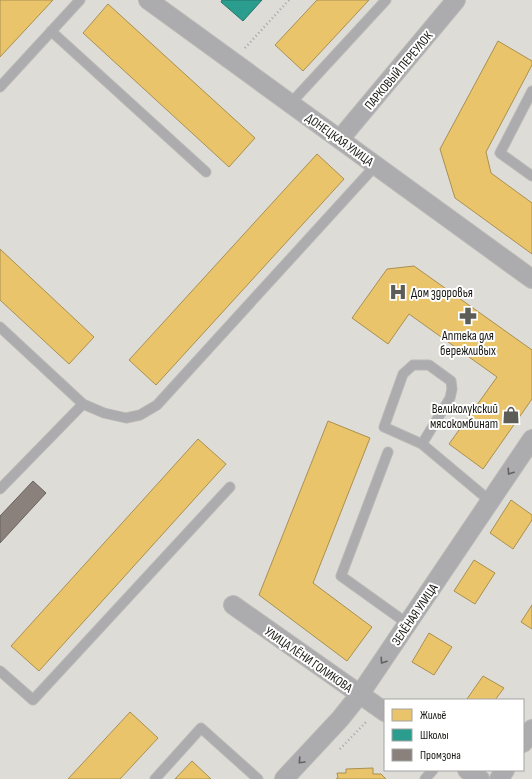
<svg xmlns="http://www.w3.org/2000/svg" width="532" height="779" font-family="'Sofia Sans Condensed',sans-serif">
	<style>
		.homes { fill: #e9c46a; stroke: #aa9050 }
		.schools { fill: #2a9d8f; stroke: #25756a }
		.industry { fill: #8a817c; stroke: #68625d }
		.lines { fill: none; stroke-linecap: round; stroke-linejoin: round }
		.service-casing { stroke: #b9b8b5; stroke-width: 11 }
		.minor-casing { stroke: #b9b8b5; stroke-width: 20 }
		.path { stroke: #a5a4a6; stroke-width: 2.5; stroke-dasharray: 1 3; stroke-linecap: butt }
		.service { stroke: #acacaf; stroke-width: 9 }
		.minor { stroke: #acacaf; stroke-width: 18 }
		.oneway { stroke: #626262 }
		.labels { text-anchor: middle; stroke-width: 4; stroke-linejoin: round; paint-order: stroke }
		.street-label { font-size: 13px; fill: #181814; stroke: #fff }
		.poi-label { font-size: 13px; fill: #181814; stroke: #fff; text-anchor: start }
	</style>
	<rect width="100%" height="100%" fill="#dddcd7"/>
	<!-- homes -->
	<path class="homes" d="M 0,0 L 53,0 L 0,57 Z
		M 317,0 L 369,0 L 303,71 L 275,45 Z
		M 108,4 L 255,138 L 229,167 L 83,33 Z
		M 498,41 L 532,61 L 532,65 L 486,152 L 491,173 L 532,203 L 532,254 L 455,198 L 440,149 Z
		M 317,154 L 344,179 L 156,385 L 129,360 Z
		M 0,249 L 94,337 L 69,364 L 0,300 Z
		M 414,266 L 532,350 L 532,399 L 483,469 L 449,444 L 497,377 L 409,314 L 388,344 L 352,318 L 387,269 Z
		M 328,421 L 370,438 L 313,583 L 372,627 L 347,661 L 259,595 Z
		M 198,439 L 226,464 L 39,671 L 11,646 Z
		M 511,500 L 532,515 L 532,520 L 513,549 L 490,533 Z
		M 474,560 L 495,573 L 475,604 L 454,591 Z
		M 532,605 L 532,629 L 521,622 Z
		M 429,633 L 452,647 L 434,675 L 412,662 Z
		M 483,676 L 504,688 L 495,700 L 469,700 L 467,699 Z
		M 130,712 L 158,738 L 133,765 L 120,779 L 68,779 Z
		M 192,761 L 211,779 L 175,779 Z
		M 373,768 L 373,774 L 381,774 L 386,779 L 336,779 L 338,778 L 337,773 L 346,773 L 346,769 Z"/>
	<!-- schools -->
	<path class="schools" d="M 222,0 L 262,0 L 243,21 L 221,2 Z"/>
	<!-- industry -->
	<path class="industry" d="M 33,481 L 46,493 L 0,543 L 0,516 Z"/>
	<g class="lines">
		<!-- service casing -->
		<g class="service-casing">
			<path id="service" d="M 51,31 L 206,172
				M 0,87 L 80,0
				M 532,91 L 500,153 L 532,176
				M 291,103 L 386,0
				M 0,327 L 83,404 L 104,413 L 126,418 L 140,415 L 157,405 L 376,165
				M 422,444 L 450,398 L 452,389 L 451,381 L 429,365 L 413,365 L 403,374 L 384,427 L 422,444 L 490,501
				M 388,452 L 341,576 L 408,624
				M 0,489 L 83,404
				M 0,671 L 33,700 L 230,487
				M 155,779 L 201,728 L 258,779
				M 425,779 L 433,770"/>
		</g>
		<!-- minor casing -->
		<g class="minor-casing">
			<path id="minor" d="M 148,0 L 532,279
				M 340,139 L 456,0
				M 233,605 L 385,712
				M 523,743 L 532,729
				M 467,770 L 480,779
				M 284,779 L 340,719 L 360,694 L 532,439
				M 499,779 L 505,770"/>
		</g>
		<!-- path -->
		<path class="path" d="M 245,48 L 289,0
			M 340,749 L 367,721"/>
		<!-- service -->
		<use href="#service" class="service"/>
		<!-- minor -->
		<use href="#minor" class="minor"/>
	</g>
	<!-- one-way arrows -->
	<defs><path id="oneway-chevron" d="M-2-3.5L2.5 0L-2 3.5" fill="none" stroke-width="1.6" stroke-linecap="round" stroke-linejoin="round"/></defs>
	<g class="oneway">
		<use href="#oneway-chevron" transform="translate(510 472) rotate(124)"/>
		<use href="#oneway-chevron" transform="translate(383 661) rotate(124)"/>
		<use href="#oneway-chevron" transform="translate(301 761) rotate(133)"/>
	</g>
	<!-- icons -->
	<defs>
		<g id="hospital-bare" transform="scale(1.38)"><path d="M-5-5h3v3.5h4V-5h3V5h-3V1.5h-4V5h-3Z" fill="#5d5d58" stroke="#fff" stroke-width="2.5" paint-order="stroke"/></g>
		<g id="pharmacy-bare" transform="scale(1.38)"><path d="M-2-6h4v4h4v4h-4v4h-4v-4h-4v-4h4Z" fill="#5d5d58" stroke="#fff" stroke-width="2.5" paint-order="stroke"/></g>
		<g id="shop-bare" transform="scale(1.38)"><path d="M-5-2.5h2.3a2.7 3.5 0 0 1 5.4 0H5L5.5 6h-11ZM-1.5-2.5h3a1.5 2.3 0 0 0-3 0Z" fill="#5d5d58" stroke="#fff" stroke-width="2.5" paint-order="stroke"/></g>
	</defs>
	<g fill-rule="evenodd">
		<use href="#hospital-bare" x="398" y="292"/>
		<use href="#pharmacy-bare" x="468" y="316"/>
		<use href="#shop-bare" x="511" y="415"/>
	</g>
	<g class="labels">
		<!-- street labels -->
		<g class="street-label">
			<text transform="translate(398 70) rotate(-50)" y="5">ПАРКОВЫЙ ПЕРЕУЛОК</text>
			<text transform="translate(340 139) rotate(36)" y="5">ДОНЕЦКАЯ УЛИЦА</text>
			<text transform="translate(414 614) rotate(-56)" y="5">ЗЕЛЁНАЯ УЛИЦА</text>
			<text transform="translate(309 659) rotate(35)" y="5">УЛИЦА ЛЁНИ ГОЛИКОВА</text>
		</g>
		<!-- poi labels -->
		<g class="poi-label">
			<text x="411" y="297">Дом здоровья</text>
			<text x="468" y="340" text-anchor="middle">Аптека для<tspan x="468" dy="15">бережливых</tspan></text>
			<text x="498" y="413" text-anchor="end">Великолукский<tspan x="498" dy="15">мясокомбинат</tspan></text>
		</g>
	</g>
	<!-- legend -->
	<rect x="384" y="699" width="140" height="72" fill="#ffffff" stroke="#a3a3a1"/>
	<rect x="392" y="709" width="20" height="12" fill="#e9c46a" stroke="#a3a3a1"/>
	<text x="420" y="719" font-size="12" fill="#181814">Жильё</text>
	<rect x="392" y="729" width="20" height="12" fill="#2a9d8f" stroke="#a3a3a1"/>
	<text x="420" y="739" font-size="12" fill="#181814">Школы</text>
	<rect x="392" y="749" width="20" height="12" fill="#8a817c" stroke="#a3a3a1"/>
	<text x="420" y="759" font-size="12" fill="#181814">Промзона</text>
</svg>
